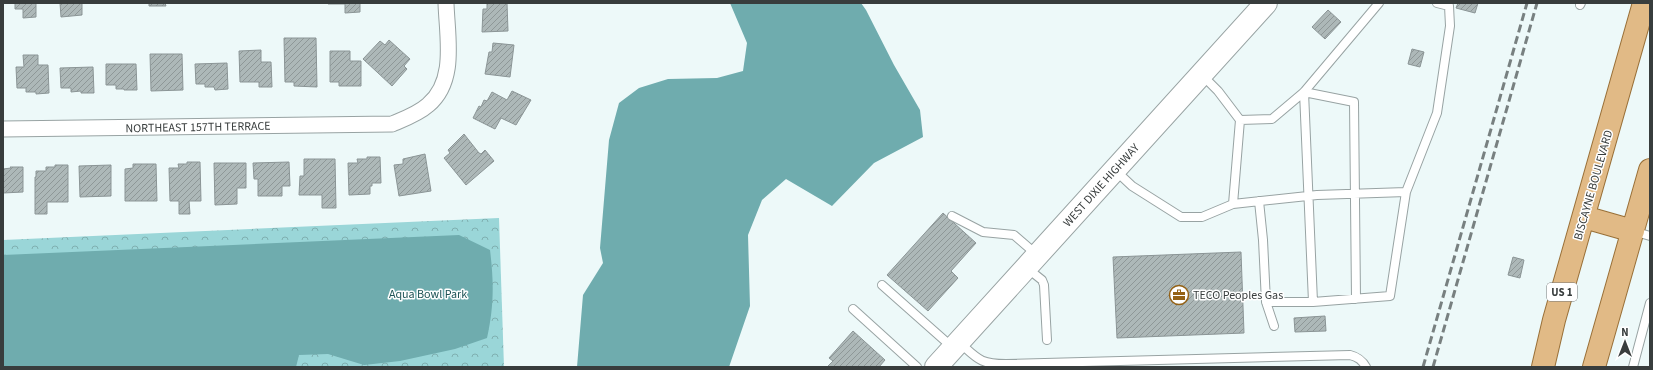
<svg xmlns="http://www.w3.org/2000/svg" width="1653" height="370" font-family="'Source Sans 3',sans-serif">
	<style>
		.park { fill: url(#park-crowns) }
		.water { fill: #6facae }
		.building { fill: url(#building-hatch); stroke: #8b9596 }
		.lines { fill: none; stroke-linecap: round; stroke-linejoin: round }
		.lane-casing { stroke: #98a3a3; stroke-width: 10 }
		.street-casing { stroke: #98a3a3; stroke-width: 17 }
		.secondary-casing { stroke: #98a3a3; stroke-width: 24 }
		.primary-casing { stroke: #997038; stroke-width: 24 }
		.lane { stroke: #fff; stroke-width: 8 }
		.street { stroke: #fff; stroke-width: 15 }
		.secondary { stroke: #fff; stroke-width: 22 }
		.primary { stroke: #e1ba86; stroke-width: 22 }
		.rail { stroke: #788080; stroke-width: 3; stroke-dasharray: 8 4; stroke-linecap: butt }
		.labels { text-anchor: middle; stroke-width: 3; stroke-linejoin: round; paint-order: stroke }
		.shield { fill: #fff; stroke: #747777; stroke-width: 1 }
		.shield-label { font-size: 11px; font-weight: bold; fill: #383d3d }
		.street-label { font-size: 12px; fill: #383d3d; stroke: #fff }
		.park-label { font-size: 12px; fill: #1d5355; stroke: #fff }
		.poi-label { font-size: 12px; fill: #383d3d; stroke: #fff; text-anchor: start }
	</style>
	<defs>
		<pattern id="park-crowns" width="20" height="18" patternUnits="userSpaceOnUse"><rect width="20" height="18" fill="#9ad6d8"/><path d="M2 6a3 3 0 1 1 6 0M12 15a3 3 0 1 1 6 0" fill="none" stroke="#7fafb0"/></pattern>
		<pattern id="building-hatch" width="6" height="6" patternUnits="userSpaceOnUse"><rect width="6" height="6" fill="#adb8b8"/><path d="M-1 1l2-2M0 6l6-6M5 7l2-2" fill="none" stroke="#8e9797"/></pattern>
	</defs>
	<rect width="100%" height="100%" fill="#edf9f9"/>
	<!-- park -->
	<path class="park" d="M 499,218 L 504,367 L 3,367 L 3,240 Z"/>
	<!-- water -->
	<path class="water" d="M 730,3 L 861,3 L 866,10 L 894,65 L 920,110 L 923,137 L 874,163 L 832,206 L 786,179 L 762,200 L 748,235 L 750,306 L 729,367 L 577,367 L 583,295 L 603,263 L 600,248 L 609,140 L 619,103 L 639,88 L 668,79 L 717,78 L 743,71 L 747,43 Z
		M 459,235 L 490,250 C 494,282 494,307 487,338 L 455,349 L 400,361 L 364,365 L 328,354 L 299,355 L 296,367 L 3,367 L 3,255 Z"/>
	<!-- building -->
	<path class="building" d="M 15,3 L 36,3 L 36,17 L 23,18 L 23,9 L 15,9 Z
		M 60,3 L 82,3 L 82,15 L 61,17 Z
		M 149,3 L 165,3 L 166,6 L 149,6 Z
		M 328,3 L 360,3 L 360,12 L 345,13 L 345,4 L 328,4 Z
		M 487,3 L 507,3 L 508,31 L 482,32 L 483,9 L 487,9 Z
		M 1458,3 L 1478,3 L 1475,13 L 1456,8 Z
		M 1328,10 L 1341,22 L 1325,39 L 1312,27 Z
		M 284,38 L 316,38 L 317,87 L 294,86 L 294,82 L 285,82 Z
		M 389,40 L 410,59 L 404,66 L 407,69 L 392,86 L 363,59 L 380,41 L 385,45 Z
		M 493,43 L 514,45 L 510,77 L 485,74 L 489,52 L 492,52 Z
		M 1412,49 L 1424,52 L 1420,67 L 1408,64 Z
		M 261,50 L 261,62 L 271,62 L 272,87 L 259,87 L 259,82 L 240,82 L 239,51 Z
		M 330,51 L 350,51 L 350,61 L 361,61 L 361,86 L 339,86 L 339,82 L 330,82 Z
		M 150,54 L 182,54 L 183,90 L 151,91 Z
		M 23,55 L 38,55 L 38,65 L 48,65 L 49,93 L 36,94 L 36,92 L 26,92 L 26,88 L 17,88 L 16,67 L 24,67 Z
		M 227,63 L 228,89 L 215,90 L 214,87 L 205,87 L 205,84 L 196,84 L 195,64 Z
		M 106,64 L 136,64 L 137,90 L 124,90 L 124,89 L 116,89 L 116,85 L 106,85 Z
		M 93,67 L 94,93 L 81,93 L 81,91 L 71,92 L 71,88 L 61,88 L 60,68 Z
		M 512,91 L 531,100 L 516,125 L 501,118 L 495,129 L 473,118 L 479,106 L 481,107 L 484,100 L 487,101 L 492,92 L 507,100 Z
		M 464,134 L 479,153 L 481,154 L 485,150 L 494,161 L 466,185 L 444,158 L 450,153 L 448,150 Z
		M 425,154 L 431,191 L 399,196 L 394,165 L 403,164 L 403,159 Z
		M 367,157 L 380,157 L 381,183 L 372,183 L 372,186 L 370,186 L 370,194 L 349,195 L 348,163 L 358,163 L 357,159 L 367,159 Z
		M 304,159 L 335,159 L 336,208 L 322,208 L 322,195 L 299,195 L 300,176 L 304,176 Z
		M 187,162 L 200,162 L 201,201 L 189,201 L 190,214 L 179,214 L 179,201 L 170,201 L 169,168 L 179,168 L 178,164 L 187,164 Z
		M 289,162 L 290,186 L 282,186 L 282,196 L 258,196 L 258,179 L 254,179 L 253,163 Z
		M 214,163 L 246,163 L 246,188 L 237,188 L 237,204 L 215,205 Z
		M 133,164 L 156,164 L 157,201 L 125,201 L 125,169 L 133,168 Z
		M 55,165 L 68,165 L 68,202 L 47,202 L 47,214 L 35,214 L 35,177 L 36,177 L 36,171 L 46,171 L 46,167 L 55,167 Z
		M 111,165 L 111,196 L 80,197 L 79,166 Z
		M 10,167 L 23,167 L 23,192 L 3,193 L 3,169 L 11,168 Z
		M 943,213 L 976,243 L 951,271 L 958,278 L 928,311 L 887,275 Z
		M 1241,252 L 1244,333 L 1117,338 L 1113,257 Z
		M 1513,257 L 1524,260 L 1520,278 L 1508,275 Z
		M 1325,316 L 1326,331 L 1295,332 L 1294,318 Z
		M 853,331 L 885,360 L 879,367 L 827,367 L 833,361 L 829,358 Z"/>
	<g class="lines">
		<!-- lane casing -->
		<g class="lane-casing">
			<path id="lane" d="M 1580,5 L 1581,3
				M 1202,75 L 1218,91 L 1240,120 L 1233,204
				M 1304,92 L 1354,102 L 1356,299
				M 1304,92 L 1313,302
				M 1240,120 L 1272,119 L 1304,92 L 1379,3
				M 1115,170 L 1132,186 L 1181,217 L 1202,217 L 1233,204 L 1317,195 L 1406,192
				M 1259,201 L 1263,240 L 1266,302 L 1274,326
				M 952,216 L 983,232 L 1014,235 L 1036,254
				M 1633,231 L 1650,236
				M 1027,268 L 1042,280 L 1044,285 L 1047,340
				M 882,285 L 952,347
				M 1266,302 L 1313,302 L 1390,296 L 1406,192 L 1437,113 L 1450,26 L 1449,6 L 1437,3
				M 853,309 L 917,367
				M 960,343 C 978,359 980,364 1006,364
				M 1006,367 L 1006,364 L 1350,355 C 1358,357 1362,360 1366,367
				M 1633,367 L 1650,303"/>
		</g>
		<!-- street casing -->
		<g class="street-casing">
			<path id="street" d="M 3,129 L 392,124 C 404,119 418,114 428,105 C 457,81 447,37 446,3"/>
		</g>
		<!-- secondary casing -->
		<g class="secondary-casing">
			<path id="secondary" d="M 936,367 L 1266,3"/>
		</g>
		<!-- primary casing -->
		<g class="primary-casing">
			<path id="primary" d="M 1584,217 L 1633,231
				M 1543,367 L 1554,320 L 1644,3
				M 1594,367 L 1650,170"/>
		</g>
		<!-- lane -->
		<use href="#lane" class="lane"/>
		<!-- street -->
		<use href="#street" class="street"/>
		<!-- secondary -->
		<use href="#secondary" class="secondary"/>
		<!-- primary -->
		<use href="#primary" class="primary"/>
		<!-- rail -->
		<path class="rail" d="M 1423,367 L 1527,3
			M 1433,367 L 1537,3"/>
	</g>
	<!-- icons -->
	<defs>
		<g id="office-ring" transform="scale(1)"><circle r="9.5" fill="#fff" stroke="#946115" stroke-width="1.5"/><path d="M-6-3h4V-5.5h4V-3h4V5H-6ZM-1-4.5V-3h2v-1.5ZM-6 0V1H6V0Z" fill="#946115"/></g>
	</defs>
	<g fill-rule="evenodd">
		<use href="#office-ring" x="1179" y="295"/>
	</g>
	<g class="labels">
		<!-- shield labels -->
		<rect class="shield" x="1547" y="283" width="30" height="18" rx="3"/>
		<g class="shield-label">
			<text x="1562" y="296">US 1</text>
		</g>
		<!-- street labels -->
		<g class="street-label">
			<text transform="translate(198 127) rotate(-1)" y="4">NORTHEAST 157TH TERRACE</text>
			<text transform="translate(1101 185) rotate(-48)" y="4">WEST DIXIE HIGHWAY</text>
			<text transform="translate(1593 185) rotate(-74)" y="4">BISCAYNE BOULEVARD</text>
		</g>
		<!-- park labels -->
		<g class="park-label">
			<text x="428" y="298">Aqua Bowl Park</text>
		</g>
		<!-- poi labels -->
		<g class="poi-label">
			<text x="1193" y="299">TECO Peoples Gas</text>
		</g>
	</g>
	<!-- border -->
	<rect width="1653" height="370" fill="none" stroke="#383d3d" stroke-width="8"/>
	<!-- north arrow -->
	<g transform="translate(1625 342)" stroke="#ffffff" stroke-width="3" paint-order="stroke">
	<path d="M0-3L7 15L0 10L-7 15Z" fill="#383d3d"/>
	<text y="-6" font-size="11" font-weight="bold" text-anchor="middle" fill="#383d3d">N</text>
	</g>
</svg>
